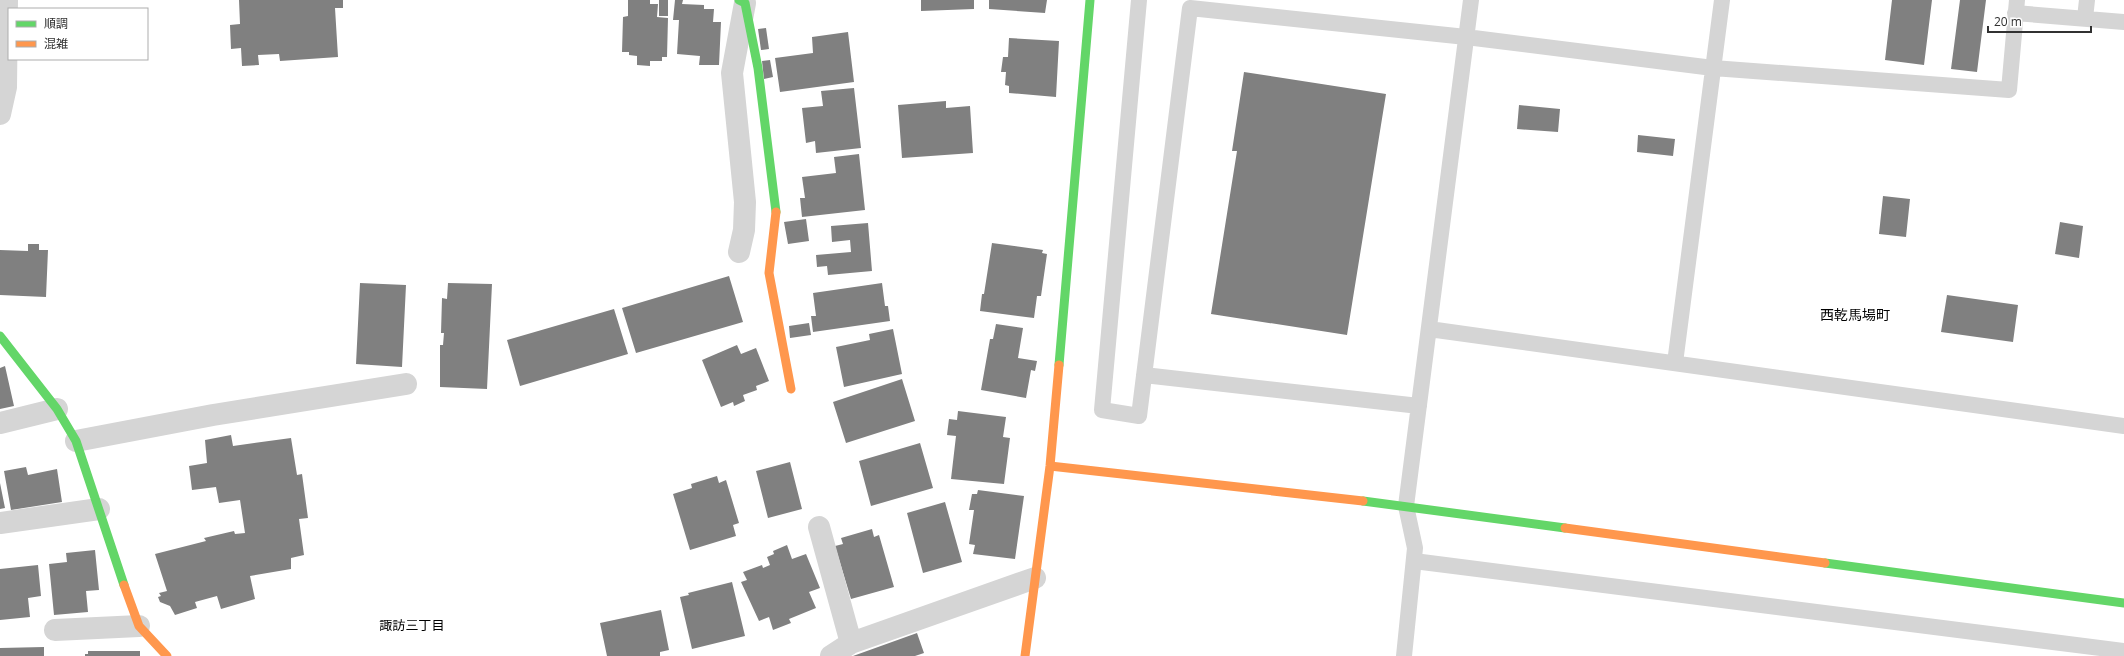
<svg xmlns="http://www.w3.org/2000/svg" width="2124" height="656" font-family="'Open Sans','Noto Sans JP',sans-serif">
	<style>
		.building { fill: #808080 }
		.lines { fill: none; stroke-linecap: round; stroke-linejoin: round }
		.lane { stroke: #d5d5d5; stroke-width: 16 }
		.street { stroke: #d5d5d5; stroke-width: 22 }
		.fast { stroke: #63d668; stroke-width: 9 }
		.slow { stroke: #ff974d; stroke-width: 9 }
		.labels { text-anchor: middle; stroke-width: 4; stroke-linejoin: round; paint-order: stroke }
		.neighbourhood-label { font-size: 13px; fill: #000; stroke: #fff }
		.quarter-label { font-size: 14px; fill: #000; stroke: #fff }
	</style>
	<rect width="100%" height="100%" fill="#fff"/>
	<!-- building -->
	<path class="building" d="M 239,0 L 343,0 L 343,8 L 335,8 L 338,57 L 280,61 L 279,54 L 258,55 L 259,65 L 242,66 L 241,48 L 231,49 L 230,25 L 240,24 Z
		M 628,0 L 650,0 L 650,4 L 658,4 L 657,17 L 668,18 L 667,57 L 662,57 L 662,61 L 650,61 L 650,66 L 637,65 L 637,56 L 629,55 L 629,52 L 622,52 L 623,17 L 628,16 Z
		M 659,0 L 668,0 L 668,16 L 659,16 Z
		M 675,0 L 683,0 L 682,4 L 704,5 L 704,9 L 714,9 L 713,22 L 721,22 L 719,65 L 699,65 L 700,56 L 677,54 L 679,20 L 673,20 Z
		M 921,0 L 974,0 L 974,9 L 921,11 Z
		M 989,0 L 1047,0 L 1045,13 L 989,9 Z
		M 1892,0 L 1932,0 L 1924,65 L 1885,60 Z
		M 1960,0 L 1986,0 L 1977,72 L 1951,69 Z
		M 766,28 L 769,49 L 761,50 L 758,29 Z
		M 848,32 L 854,82 L 780,92 L 775,58 L 813,53 L 812,37 Z
		M 1009,38 L 1059,41 L 1056,97 L 1009,93 L 1009,86 L 1005,85 L 1006,72 L 1001,72 L 1003,57 L 1008,57 Z
		M 770,60 L 773,77 L 764,79 L 762,61 Z
		M 1244,72 L 1386,94 L 1347,335 L 1211,314 L 1237,151 L 1232,151 Z
		M 854,88 L 861,148 L 816,153 L 815,141 L 806,143 L 802,108 L 823,106 L 821,91 Z
		M 946,101 L 946,108 L 970,106 L 973,153 L 902,158 L 898,105 Z
		M 1519,105 L 1560,109 L 1558,132 L 1517,129 Z
		M 1638,135 L 1675,139 L 1673,156 L 1637,152 Z
		M 859,154 L 865,210 L 802,217 L 800,198 L 805,198 L 802,177 L 836,173 L 834,157 Z
		M 1883,196 L 1910,199 L 1906,237 L 1879,234 Z
		M 806,219 L 809,241 L 788,244 L 784,222 Z
		M 2060,222 L 2083,226 L 2079,258 L 2055,254 Z
		M 868,223 L 872,271 L 828,275 L 827,266 L 817,267 L 816,255 L 851,252 L 850,240 L 832,242 L 831,226 Z
		M 992,243 L 1043,250 L 1042,253 L 1047,254 L 1041,296 L 1037,296 L 1034,318 L 980,311 L 982,294 L 984,294 Z
		M 28,244 L 39,244 L 39,250 L 48,250 L 46,297 L 0,295 L 0,250 L 28,251 Z
		M 729,276 L 743,322 L 636,353 L 622,308 Z
		M 360,283 L 406,285 L 402,367 L 356,364 Z
		M 448,283 L 492,284 L 487,389 L 440,387 L 440,345 L 443,345 L 444,333 L 441,333 L 442,298 L 447,299 Z
		M 882,283 L 885,306 L 888,306 L 890,321 L 813,332 L 811,316 L 816,316 L 813,293 Z
		M 1947,295 L 2018,305 L 2013,342 L 1941,332 Z
		M 614,309 L 628,354 L 520,386 L 507,340 Z
		M 809,323 L 811,335 L 790,338 L 789,326 Z
		M 996,324 L 1023,328 L 1018,358 L 1037,361 L 1035,371 L 1031,370 L 1026,398 L 981,390 L 990,339 L 993,339 Z
		M 893,329 L 902,374 L 844,387 L 836,347 L 870,340 L 869,334 Z
		M 737,345 L 741,354 L 756,348 L 769,381 L 756,386 L 757,390 L 743,395 L 745,401 L 734,406 L 733,402 L 721,407 L 702,360 Z
		M 5,366 L 14,406 L 0,409 L 0,368 Z
		M 902,379 L 915,421 L 846,443 L 833,402 Z
		M 958,411 L 1006,417 L 1003,437 L 1010,438 L 1004,484 L 951,479 L 956,436 L 947,435 L 949,419 L 957,420 Z
		M 231,435 L 233,446 L 291,438 L 297,475 L 302,474 L 308,518 L 299,519 L 304,555 L 291,558 L 291,569 L 250,576 L 255,599 L 221,609 L 217,596 L 195,602 L 197,608 L 175,615 L 170,606 L 160,602 L 158,597 L 161,596 L 159,593 L 167,591 L 155,554 L 206,541 L 204,538 L 234,531 L 235,534 L 245,533 L 240,500 L 219,503 L 216,487 L 192,490 L 189,466 L 207,463 L 205,440 Z
		M 920,443 L 933,488 L 871,506 L 859,461 Z
		M 790,462 L 802,509 L 768,518 L 756,471 Z
		M 26,467 L 28,475 L 57,469 L 62,502 L 11,510 L 4,471 Z
		M 717,476 L 719,483 L 726,480 L 739,523 L 733,525 L 736,536 L 690,550 L 673,494 L 692,488 L 691,484 Z
		M 0,483 L 5,508 L 0,509 Z
		M 978,490 L 1024,496 L 1015,559 L 973,554 L 975,545 L 969,544 L 974,510 L 969,510 L 972,494 L 977,494 Z
		M 945,502 L 962,562 L 923,573 L 907,513 Z
		M 872,529 L 874,537 L 879,535 L 894,587 L 851,599 L 835,546 L 843,544 L 841,538 Z
		M 787,545 L 792,559 L 806,554 L 820,588 L 809,592 L 816,608 L 789,619 L 791,623 L 773,630 L 769,617 L 759,621 L 741,582 L 747,580 L 743,572 L 762,565 L 763,568 L 770,565 L 767,557 L 774,554 L 773,551 Z
		M 95,550 L 99,590 L 86,591 L 88,612 L 54,615 L 49,564 L 67,562 L 66,553 Z
		M 38,565 L 41,596 L 28,598 L 30,617 L 0,620 L 0,569 Z
		M 732,582 L 745,636 L 692,649 L 680,597 L 689,595 L 688,593 Z
		M 661,610 L 669,650 L 660,652 L 660,656 L 607,656 L 600,623 Z
		M 917,633 L 924,653 L 915,656 L 853,656 Z
		M 44,647 L 44,656 L 0,656 L 0,648 Z
		M 88,651 L 140,651 L 140,656 L 85,656 L 85,654 L 88,654 Z"/>
	<g class="lines">
		<!-- lane -->
		<path class="lane" d="M 1139,0 L 1102,410 L 1139,416 L 1190,8 L 1466,37 L 1713,68 L 2009,90 L 2017,0
			M 2015,13 L 2124,22
			M 2085,18 L 2087,0
			M 1429,329 L 2124,426
			M 1675,363 L 1722,0
			M 1144,375 L 1419,406
			M 1414,561 L 2124,651
			M 1404,656 L 1415,548 L 1406,506 L 1471,0"/>
		<!-- street -->
		<path class="street" d="M 0,114 L 6,87 L 7,0
			M 739,252 L 744,230 L 745,202 L 732,73 L 745,3
			M 0,423 L 57,409
			M 76,441 L 213,415 L 406,384
			M 0,523 L 99,509
			M 819,527 L 851,643
			M 55,630 L 139,626
			M 831,656 L 851,643 L 1035,578"/>
		<!-- fast -->
		<path class="fast" d="M 739,0 L 745,3 L 758,68 L 776,212
			M 0,336 L 57,409 L 76,441 L 124,585
			M 1059,365 L 1090,0
			M 1363,501 L 1565,528
			M 1825,563 L 2124,603"/>
		<!-- slow -->
		<path class="slow" d="M 776,212 L 769,273 L 791,389
			M 1050,466 L 1363,501
			M 1565,528 L 1825,563
			M 124,585 L 139,626 L 167,656
			M 1025,656 L 1050,466 L 1059,365"/>
	</g>
	<g class="labels">
		<!-- neighbourhood labels -->
		<g class="neighbourhood-label">
			<text x="412" y="630">諏訪三丁目</text>
		</g>
		<!-- quarter labels -->
		<g class="quarter-label">
			<text x="1855" y="320">西乾馬場町</text>
		</g>
	</g>
	<!-- legend -->
	<rect x="8" y="8" width="140" height="52" fill="#ffffff" stroke="#adadad"/>
	<rect x="16" y="21" width="20" height="6" fill="#63d668" stroke="#adadad"/>
	<text x="44" y="28" font-size="12" fill="#313131">順調</text>
	<rect x="16" y="41" width="20" height="6" fill="#ff974d" stroke="#adadad"/>
	<text x="44" y="48" font-size="12" fill="#313131">混雑</text>
	<!-- scale -->
	<path d="M1988 26v6h103v-6" fill="none" stroke="#313131" stroke-width="2"/>
	<text x="1994" y="26" font-size="12" fill="#313131" stroke="#ffffff" stroke-width="3" paint-order="stroke">20 m</text>
</svg>
